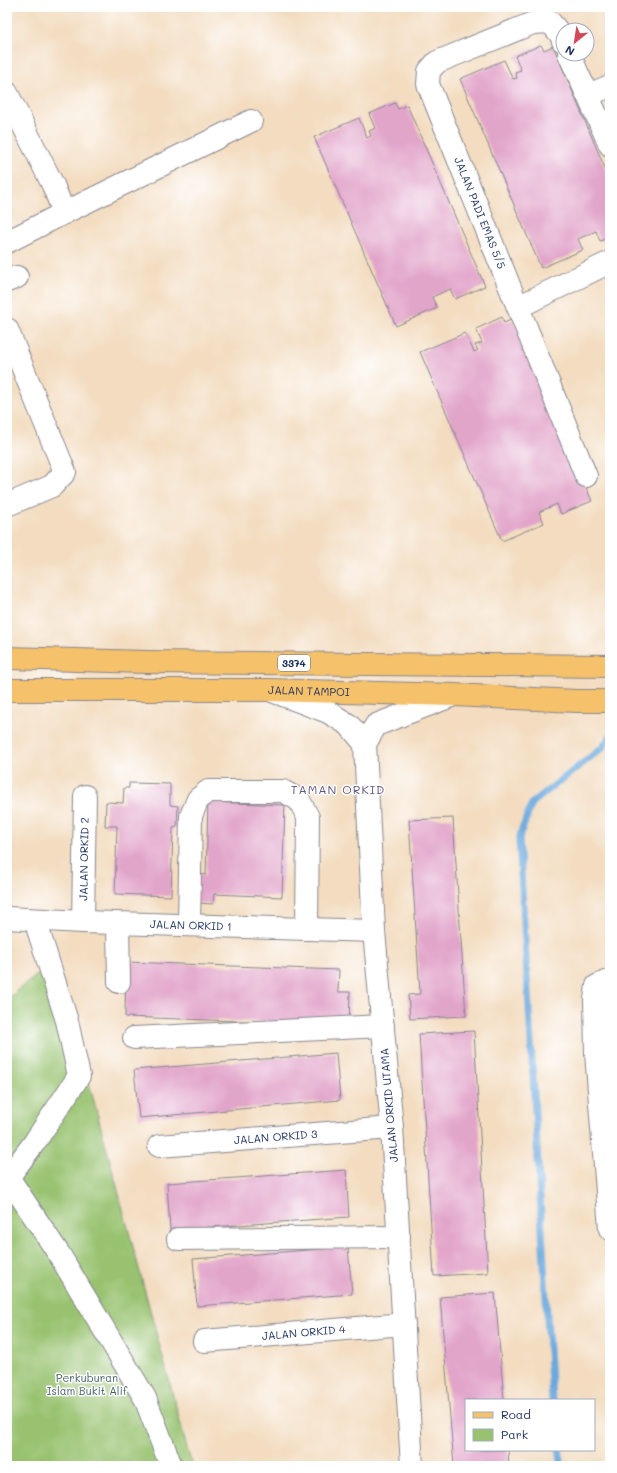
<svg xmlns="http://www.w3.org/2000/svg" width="617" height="1473" font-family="Mali,sans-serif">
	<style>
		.green { fill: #98c26f; stroke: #5a7866 }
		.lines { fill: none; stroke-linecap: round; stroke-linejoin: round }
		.stream { stroke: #6ba9dd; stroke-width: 7 }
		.building { fill: #e2a5ca }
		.minor-casing { stroke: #87868e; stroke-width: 24 }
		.major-casing { stroke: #87868e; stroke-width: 24 }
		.minor { stroke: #fff; stroke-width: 22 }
		.major { stroke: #f5c16b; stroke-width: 22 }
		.labels { text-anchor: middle; stroke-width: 3; stroke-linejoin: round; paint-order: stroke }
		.shield { fill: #fff; stroke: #5f6d8e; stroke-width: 1 }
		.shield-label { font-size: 10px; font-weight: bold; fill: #1b2f5e }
		.street-label { font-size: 11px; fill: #1b2f5e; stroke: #fff }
		.park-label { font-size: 11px; fill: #476264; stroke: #fff }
		.neighbourhood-label { font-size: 12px; letter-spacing: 1px; fill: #615884; stroke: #fff }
	</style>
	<rect width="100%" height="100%" fill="#fff"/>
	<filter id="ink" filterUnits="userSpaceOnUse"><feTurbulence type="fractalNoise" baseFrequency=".025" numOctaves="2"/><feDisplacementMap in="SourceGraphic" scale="8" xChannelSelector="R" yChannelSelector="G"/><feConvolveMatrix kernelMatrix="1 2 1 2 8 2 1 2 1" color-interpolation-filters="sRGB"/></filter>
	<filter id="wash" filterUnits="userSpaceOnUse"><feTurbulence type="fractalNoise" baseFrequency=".012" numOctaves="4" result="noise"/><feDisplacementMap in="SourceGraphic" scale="16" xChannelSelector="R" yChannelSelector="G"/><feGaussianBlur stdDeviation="0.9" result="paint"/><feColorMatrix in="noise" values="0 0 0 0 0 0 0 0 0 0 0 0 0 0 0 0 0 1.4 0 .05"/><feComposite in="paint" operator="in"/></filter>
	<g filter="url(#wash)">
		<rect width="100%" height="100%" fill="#f3dcbf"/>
		<!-- green -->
		<path class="green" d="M 56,960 L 192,1466 L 7,1466 L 7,999 Z"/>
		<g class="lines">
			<!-- stream -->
			<path class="stream" d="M 552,1400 L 519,838 L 532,803 L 602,748 L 610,737
				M 559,1450 L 562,1466"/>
		</g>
		<g id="blocks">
			<!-- building -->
			<path class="building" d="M 541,45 L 544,50 L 553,46 L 610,180 L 610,237 L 600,241 L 596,231 L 578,239 L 583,250 L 541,268 L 460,79 L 504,60 L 513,79 L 517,78 L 515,72 L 521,70 L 515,56 Z
				M 395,103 L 398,109 L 407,105 L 485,286 L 455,299 L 450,289 L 432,297 L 437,308 L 396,326 L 314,137 L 359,118 L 367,138 L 371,136 L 369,131 L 375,128 L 369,114 Z
				M 502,317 L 504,323 L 513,319 L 592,501 L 561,514 L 557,504 L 539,512 L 544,523 L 502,541 L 420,352 L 465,333 L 474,352 L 478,350 L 475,345 L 482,343 L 476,329 Z
				M 129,783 L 170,784 L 170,805 L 178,806 L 177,827 L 173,828 L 171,896 L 115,894 L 117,826 L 105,826 L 106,802 L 123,803 L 124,788 L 129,788 Z
				M 208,802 L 285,805 L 282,897 L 214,894 L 213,904 L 197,903 L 198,874 L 206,875 Z
				M 453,818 L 466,1016 L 410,1019 L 408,995 L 420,994 L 409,820 Z
				M 126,962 L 339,970 L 338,992 L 350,992 L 349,1025 L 125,1017 Z
				M 474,1031 L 488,1273 L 434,1276 L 419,1034 Z
				M 336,1053 L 340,1100 L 139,1118 L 134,1070 Z
				M 346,1170 L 349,1217 L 170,1230 L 167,1183 Z
				M 348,1247 L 352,1294 L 197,1306 L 193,1259 Z
				M 495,1293 L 504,1400 L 466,1400 L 466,1450 L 508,1450 L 509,1466 L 454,1466 L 440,1297 Z"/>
		</g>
	</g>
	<g filter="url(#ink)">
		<use href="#blocks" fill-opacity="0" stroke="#87868e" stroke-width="1"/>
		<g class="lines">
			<!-- minor casing -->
			<g class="minor-casing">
				<g id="minor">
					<path id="s1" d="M 563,41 L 561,35 L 550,22 L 533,23 L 437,62 L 429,71 L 428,84 L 586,476"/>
					<path d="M 569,54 L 610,145"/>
					<path d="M 7,93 L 53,185 L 64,213 L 7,242"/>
					<path d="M 588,95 L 610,86"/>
					<path d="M 64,213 L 251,121"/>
					<path d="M 7,281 L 17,277"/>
					<path d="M 518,307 L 610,262"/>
					<path d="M 7,329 L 65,472 L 52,486 L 7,505"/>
					<path d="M 272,691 L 328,712 L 349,725 L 365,744"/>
					<path id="s2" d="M 7,918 L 83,922 L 374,931"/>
					<path id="s3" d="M 83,922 L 85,796"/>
					<path d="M 118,924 L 119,982"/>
					<path d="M 189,925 L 191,816 L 198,799 L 208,791 L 283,791 L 299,800 L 308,817 L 307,929"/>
					<path d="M 610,980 L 597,986 L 595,999 L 596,1053 L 610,1229"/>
					<path d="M 134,1038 L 383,1026"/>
					<path id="s4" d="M 159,1146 L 392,1128"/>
					<path d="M 8,1177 L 59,1254 L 145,1398 L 171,1466"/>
					<path d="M 7,1179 L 34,1143 L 79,1076 L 67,1021 L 35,920"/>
					<path d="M 178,1239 L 399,1237"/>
					<path id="s5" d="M 204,1341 L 404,1324"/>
					<path d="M 412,1466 L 392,1128 L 374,931 L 365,744 L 376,725 L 454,695"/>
				</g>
			</g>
			<!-- major casing -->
			<g class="major-casing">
				<g id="major">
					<path d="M 7,658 L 146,662 L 610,666"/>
					<path id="s6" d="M 7,690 L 269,690 L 454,695 L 577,701 L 610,701"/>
				</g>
			</g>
			<!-- minor -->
			<use href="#minor" class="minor"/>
			<!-- major -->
			<use href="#major" class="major"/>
		</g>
	</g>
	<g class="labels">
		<!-- shield labels -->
		<rect class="shield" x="278" y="655" width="32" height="16" rx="3"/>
		<g class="shield-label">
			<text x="294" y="667">3374</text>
		</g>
		<!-- street labels -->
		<g class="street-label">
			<text dy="4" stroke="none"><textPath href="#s1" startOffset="308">JALAN PADI EMAS 5/5</textPath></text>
			<text dy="4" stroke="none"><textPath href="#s6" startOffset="302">JALAN TAMPOI</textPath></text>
			<text dy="4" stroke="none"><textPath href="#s3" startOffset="63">JALAN ORKID 2</textPath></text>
			<text dy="4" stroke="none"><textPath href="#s2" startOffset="184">JALAN ORKID 1</textPath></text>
			<text transform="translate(389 1105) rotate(-95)" y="4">JALAN ORKID UTAMA</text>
			<text dy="4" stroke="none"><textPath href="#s4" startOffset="117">JALAN ORKID 3</textPath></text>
			<text dy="4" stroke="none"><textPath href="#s5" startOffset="100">JALAN ORKID 4</textPath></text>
		</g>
		<!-- park labels -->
		<g class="park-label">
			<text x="87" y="1382">Perkuburan<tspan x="87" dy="13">Islam Bukit Alif</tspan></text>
		</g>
		<!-- neighbourhood labels -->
		<g class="neighbourhood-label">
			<text x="338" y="794">TAMAN ORKID</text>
		</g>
	</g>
	<!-- margin -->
	<rect width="617" height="1473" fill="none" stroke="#fff" stroke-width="24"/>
	<!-- legend -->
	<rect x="465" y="1399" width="130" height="52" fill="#ffffff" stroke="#a4acbf"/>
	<rect x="473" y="1412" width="20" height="6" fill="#f5c16b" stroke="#a4acbf"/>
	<text x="501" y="1419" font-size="12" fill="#1b2f5e">Road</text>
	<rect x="473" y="1429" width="20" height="12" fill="#98c26f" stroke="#a4acbf"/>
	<text x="501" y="1439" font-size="12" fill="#1b2f5e">Park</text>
	<!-- north arrow -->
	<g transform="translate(575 42) rotate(210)"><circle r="19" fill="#ffffff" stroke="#a4acbf"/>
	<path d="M0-3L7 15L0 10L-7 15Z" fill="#d1495b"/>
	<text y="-6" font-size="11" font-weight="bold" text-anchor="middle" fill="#1b2f5e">N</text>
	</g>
</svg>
